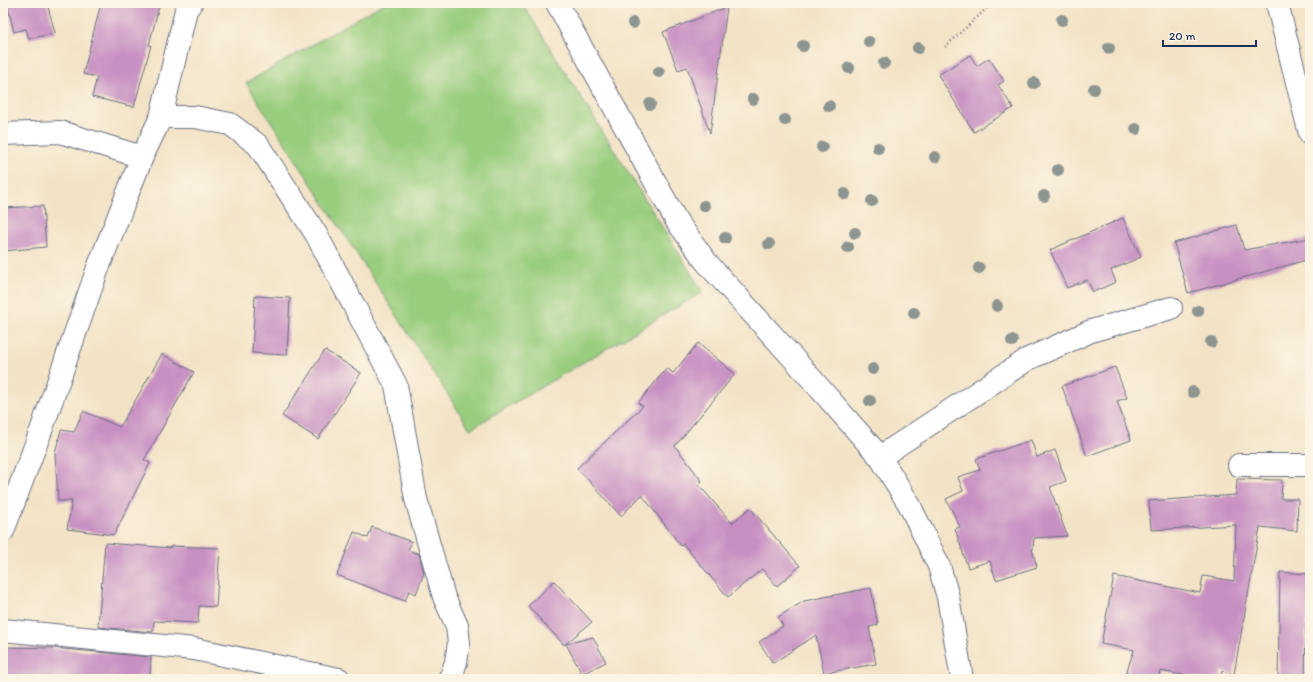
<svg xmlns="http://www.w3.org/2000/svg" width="1313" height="682" font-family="Itim,sans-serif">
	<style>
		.green { fill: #99cd7e; stroke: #5a7e6e }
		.building { fill: #c790c2 }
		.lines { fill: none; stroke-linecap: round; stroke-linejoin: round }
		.street-casing { stroke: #676e82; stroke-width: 24 }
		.path { stroke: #676e82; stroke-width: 2.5; stroke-dasharray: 1 3; stroke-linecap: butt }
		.street { stroke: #fff; stroke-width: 22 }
		.tree { fill: #8d9591 }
	</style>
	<rect width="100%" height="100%" fill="#fcf5e5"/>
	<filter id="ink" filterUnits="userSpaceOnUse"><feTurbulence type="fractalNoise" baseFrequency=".025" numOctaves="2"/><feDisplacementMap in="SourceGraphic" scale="8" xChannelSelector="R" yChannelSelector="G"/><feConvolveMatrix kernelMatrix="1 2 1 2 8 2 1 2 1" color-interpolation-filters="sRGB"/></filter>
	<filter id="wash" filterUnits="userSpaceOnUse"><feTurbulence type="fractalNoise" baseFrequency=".012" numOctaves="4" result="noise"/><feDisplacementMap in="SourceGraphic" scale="16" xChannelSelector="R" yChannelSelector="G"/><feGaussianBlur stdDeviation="0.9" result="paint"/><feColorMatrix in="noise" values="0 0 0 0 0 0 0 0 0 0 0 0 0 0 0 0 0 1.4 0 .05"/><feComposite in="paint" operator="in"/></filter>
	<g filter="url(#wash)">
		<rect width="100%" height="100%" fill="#f3e3c6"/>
		<!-- green -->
		<path class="green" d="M 384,3 L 522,3 L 703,292 L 470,429 L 246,83 Z"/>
		<g id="blocks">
			<!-- building -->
			<path class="building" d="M 7,3 L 47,3 L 55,33 L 29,39 L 26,29 L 14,32 Z
				M 101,3 L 160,3 L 149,45 L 151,45 L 134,107 L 92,97 L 97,77 L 83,74 Z
				M 727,7 L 710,133 L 687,67 L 678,70 L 663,32 Z
				M 970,55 L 977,66 L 989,58 L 1004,81 L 998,85 L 1013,108 L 974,132 L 938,75 Z
				M 43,206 L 46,247 L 3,251 L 3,208 Z
				M 1123,218 L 1141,257 L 1111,270 L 1116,282 L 1093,292 L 1087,280 L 1067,288 L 1050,250 Z
				M 1237,225 L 1244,250 L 1310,238 L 1310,259 L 1188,293 L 1174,243 Z
				M 255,296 L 290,298 L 287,355 L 252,353 Z
				M 698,343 L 735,374 L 675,446 L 702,481 L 698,484 L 732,523 L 750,508 L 800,566 L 777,586 L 762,569 L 728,597 L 683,544 L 681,546 L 642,495 L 621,516 L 577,468 L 643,406 L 638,403 L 667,368 L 673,373 Z
				M 325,350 L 361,373 L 318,439 L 282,416 Z
				M 162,354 L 194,372 L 144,460 L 150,463 L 114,535 L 67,529 L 72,501 L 58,501 L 55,453 L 61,430 L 74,432 L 83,411 L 120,427 Z
				M 1115,367 L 1127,398 L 1117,401 L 1131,440 L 1087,456 L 1062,386 Z
				M 1031,440 L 1037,457 L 1055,450 L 1066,481 L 1050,487 L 1067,536 L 1034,538 L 1033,549 L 1032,549 L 1037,567 L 996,580 L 990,561 L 968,568 L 955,529 L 960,527 L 946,499 L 963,491 L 958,477 L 980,470 L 976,459 Z
				M 1237,479 L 1282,480 L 1281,499 L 1298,499 L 1297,531 L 1260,527 L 1234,674 L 1222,671 L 1220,679 L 1206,679 L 1160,671 L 1158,679 L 1124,679 L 1134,650 L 1101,644 L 1114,576 L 1200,593 L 1203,576 L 1234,581 L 1236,525 L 1151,530 L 1149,501 L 1236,495 Z
				M 372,527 L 412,542 L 408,550 L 419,554 L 424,573 L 416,594 L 409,591 L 405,601 L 337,575 L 354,532 L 368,538 Z
				M 105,543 L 170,548 L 171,546 L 220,548 L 216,607 L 199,606 L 198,623 L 154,621 L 153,632 L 98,627 Z
				M 1280,572 L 1310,574 L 1310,622 L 1306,622 L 1305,679 L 1278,679 Z
				M 554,581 L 592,622 L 564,645 L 528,606 Z
				M 871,588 L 878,625 L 869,627 L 876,664 L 824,673 L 816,635 L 773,663 L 759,642 L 783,626 L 778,617 L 804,601 Z
				M 593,637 L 606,662 L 582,674 L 566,644 Z
				M 6,647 L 53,648 L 151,657 L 150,679 L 5,679 Z"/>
		</g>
	</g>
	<g filter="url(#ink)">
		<use href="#blocks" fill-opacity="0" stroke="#676e82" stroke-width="1"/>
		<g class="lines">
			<!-- street casing -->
			<g class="street-casing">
				<path id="street" d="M 557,3 L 676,220 L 707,263 L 794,359 L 880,457 L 909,504 L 939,566 L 948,597 L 962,679
					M 1277,3 L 1310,134
					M 161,117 L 195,117 L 230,124 L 258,145 L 316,234 L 396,385 L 416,499 L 444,597 L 457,626 L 459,643 L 456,662 L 451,677 L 449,679
					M 3,134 L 60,132 L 142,157
					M 880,457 L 1028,359 L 1091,331 L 1171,308
					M 1239,465 L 1310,465
					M 3,531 L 42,428 L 98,268 L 142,157 L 161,117 L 186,10 L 191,3
					M 3,630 L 194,649 L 339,679"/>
			</g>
			<!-- path -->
			<path class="path" d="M 945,47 L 986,9 L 990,3"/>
			<!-- street -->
			<use href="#street" class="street"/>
		</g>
		<!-- trees -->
		<g class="tree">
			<circle cx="1062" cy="20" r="6"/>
			<circle cx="633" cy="23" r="6"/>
			<circle cx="869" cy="42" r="6"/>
			<circle cx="803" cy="46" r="6"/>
			<circle cx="918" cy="48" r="6"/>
			<circle cx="1109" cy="48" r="6"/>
			<circle cx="884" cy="63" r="6"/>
			<circle cx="849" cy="68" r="6"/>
			<circle cx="659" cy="72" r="6"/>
			<circle cx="1034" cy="83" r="6"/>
			<circle cx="1094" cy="89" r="6"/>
			<circle cx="753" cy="99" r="6"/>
			<circle cx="650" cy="104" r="6"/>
			<circle cx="829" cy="106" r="6"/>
			<circle cx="785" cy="120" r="6"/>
			<circle cx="1136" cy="129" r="6"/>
			<circle cx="822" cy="147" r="6"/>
			<circle cx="878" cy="148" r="6"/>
			<circle cx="935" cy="157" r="6"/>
			<circle cx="1058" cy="170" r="6"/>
			<circle cx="845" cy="194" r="6"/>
			<circle cx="1044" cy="196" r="6"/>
			<circle cx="872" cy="201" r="6"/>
			<circle cx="704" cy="206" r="6"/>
			<circle cx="855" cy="233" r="6"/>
			<circle cx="725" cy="238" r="6"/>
			<circle cx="769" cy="244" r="6"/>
			<circle cx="848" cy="247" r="6"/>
			<circle cx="979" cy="268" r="6"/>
			<circle cx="997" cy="306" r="6"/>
			<circle cx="1198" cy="311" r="6"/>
			<circle cx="914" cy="313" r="6"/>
			<circle cx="1012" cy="341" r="6"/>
			<circle cx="1211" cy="342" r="6"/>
			<circle cx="873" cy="369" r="6"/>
			<circle cx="1193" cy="392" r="6"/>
			<circle cx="870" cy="401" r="6"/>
		</g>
	</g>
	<!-- margin -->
	<rect width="1313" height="682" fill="none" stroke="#fcf5e5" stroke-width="16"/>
	<!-- scale -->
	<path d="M1163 40v6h93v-6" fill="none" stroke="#1b2f5e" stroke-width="2"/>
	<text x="1169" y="40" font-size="12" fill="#1b2f5e" stroke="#fcf5e5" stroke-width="3" paint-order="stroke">20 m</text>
</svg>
